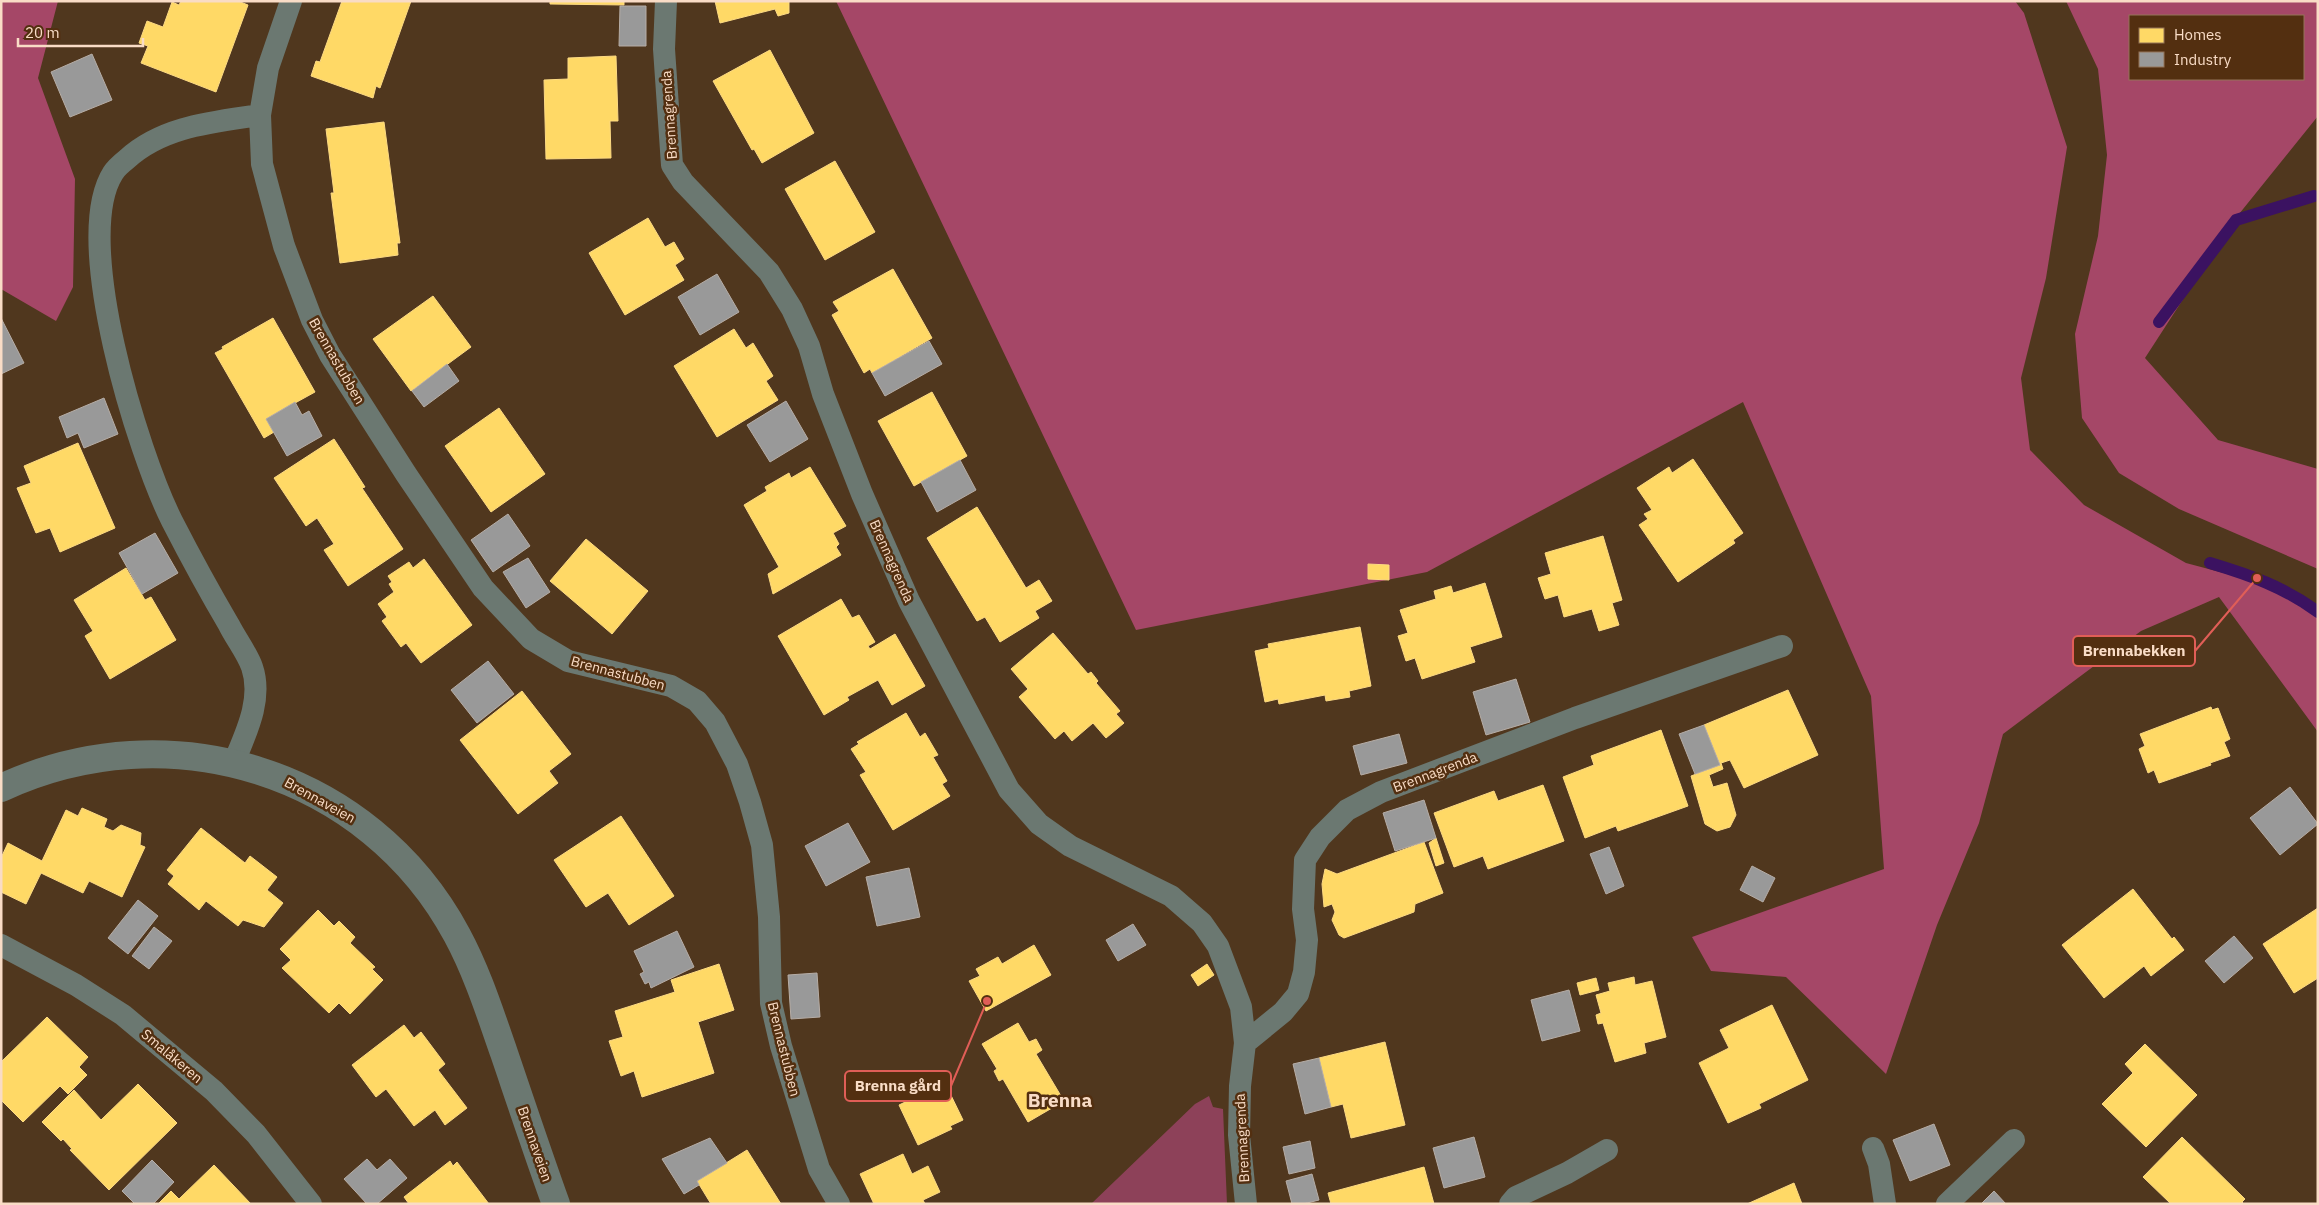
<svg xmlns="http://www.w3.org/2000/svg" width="2319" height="1205" font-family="'IBM Plex Sans',sans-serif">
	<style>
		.green { fill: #8d4159 }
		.forest { fill: #a54767; fill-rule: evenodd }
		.homes { fill: #ffd966; stroke: #fdda83 }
		.industry { fill: #999; stroke: #b6ada6 }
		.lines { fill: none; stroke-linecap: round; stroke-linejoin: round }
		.stream { stroke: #3b1261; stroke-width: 12 }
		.service { stroke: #6b7871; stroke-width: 22 }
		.tertiary { stroke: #6b7871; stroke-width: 28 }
		.labels { text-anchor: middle; stroke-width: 5; stroke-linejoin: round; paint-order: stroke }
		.street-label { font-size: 14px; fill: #f9dcc6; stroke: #532f10 }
		.district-label { font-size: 19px; font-weight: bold; fill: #f9dcc6; stroke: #532f10 }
		.leader { fill: none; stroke: #e05e57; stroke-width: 2 }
		.callout-dot { fill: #e05e57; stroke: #532f10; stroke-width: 2 }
		.callout { fill: #532f10; stroke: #e05e57; stroke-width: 2 }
		.callout-label { font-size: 15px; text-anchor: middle; font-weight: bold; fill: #f9dcc6 }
	</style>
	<rect width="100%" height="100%" fill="#50371e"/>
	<!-- green -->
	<path class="green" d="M 1209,1096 L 1213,1107 L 1223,1109 L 1227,1204 L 1091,1204 L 1195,1104 Z"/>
	<!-- forest -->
	<path class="forest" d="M 1,1 L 58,1 L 38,78 L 75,179 L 73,287 L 56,321 L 1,289 Z
		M 836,1 L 2015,1 L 2024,13 L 2067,147 L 2046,278 L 2021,378 L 2030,450 L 2084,505 L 2186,563 L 2265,584 L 2318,609 L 2318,732 L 2219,597 L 2141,631 L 2003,734 L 1979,823 L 1937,925 L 1886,1074 L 1786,977 L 1711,971 L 1692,937 L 1884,869 L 1871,696 L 1743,402 L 1427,572 L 1136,630 Z
		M 2066,1 L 2318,1 L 2318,116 L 2235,219 L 2145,358 L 2218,440 L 2318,469 L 2318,569 L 2179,509 L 2119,473 L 2082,418 L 2075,334 L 2098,236 L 2107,155 L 2098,69 ZM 2130,16 L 2303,16 L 2303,79 L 2130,79 Z"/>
	<!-- homes -->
	<path class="homes" d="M 181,1 L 238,1 L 248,5 L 216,92 L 141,63 L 148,46 L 139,43 L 147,21 L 163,27 L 172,2 L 179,5 Z
		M 342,1 L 411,1 L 380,88 L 376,86 L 373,98 L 311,76 L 316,61 L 320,62 Z
		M 550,1 L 624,1 L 624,5 L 550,4 Z
		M 715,1 L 789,1 L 789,13 L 778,16 L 775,9 L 720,23 Z
		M 770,50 L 814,133 L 762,163 L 754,149 L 752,150 L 713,81 Z
		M 616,56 L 618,121 L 610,121 L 611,158 L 546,159 L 544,80 L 568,79 L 568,58 Z
		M 384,122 L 400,243 L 397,243 L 398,255 L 340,263 L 331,193 L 334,193 L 326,129 Z
		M 835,161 L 875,232 L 825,260 L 785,189 Z
		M 648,218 L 665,247 L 674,242 L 684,259 L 675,265 L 684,280 L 625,315 L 589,253 Z
		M 893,269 L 932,338 L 872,373 L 870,369 L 864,373 L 832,315 L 839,311 L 833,302 Z
		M 433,296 L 471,347 L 411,391 L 373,339 Z
		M 273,318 L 315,392 L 266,419 L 274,432 L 264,438 L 215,353 L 223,349 L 222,347 Z
		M 734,329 L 746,348 L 753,343 L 773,376 L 766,381 L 778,400 L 717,437 L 674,366 Z
		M 932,392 L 967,456 L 914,486 L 878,421 Z
		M 499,408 L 545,474 L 491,512 L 445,446 Z
		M 334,439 L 365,487 L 362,488 L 403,549 L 348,586 L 324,550 L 334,544 L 317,518 L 306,526 L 274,478 Z
		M 78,443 L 115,528 L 60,552 L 50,528 L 36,533 L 17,488 L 31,483 L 24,466 Z
		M 1693,459 L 1743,533 L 1733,540 L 1735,543 L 1678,582 L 1639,525 L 1648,519 L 1644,514 L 1652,510 L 1637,488 L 1669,467 L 1672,473 Z
		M 810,467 L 846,526 L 833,533 L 839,544 L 836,547 L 841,555 L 773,594 L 768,574 L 779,567 L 744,505 L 767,491 L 765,487 L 789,473 L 791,478 Z
		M 977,507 L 1026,588 L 1039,580 L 1052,601 L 1035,611 L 1039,618 L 1000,642 L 985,617 L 977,621 L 927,538 Z
		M 1603,536 L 1622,600 L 1612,603 L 1619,625 L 1599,631 L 1592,609 L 1564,617 L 1558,595 L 1545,599 L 1538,578 L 1551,574 L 1545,553 Z
		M 586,539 L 648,591 L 612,634 L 550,581 Z
		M 424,559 L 472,625 L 421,663 L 406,643 L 401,647 L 382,621 L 387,617 L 378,604 L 394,592 L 389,584 L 392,582 L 388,576 L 409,562 L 413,568 Z
		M 1368,564 L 1389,565 L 1389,580 L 1368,579 Z
		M 126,568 L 145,600 L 151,597 L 176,640 L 110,679 L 85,636 L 93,631 L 74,600 Z
		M 1485,583 L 1502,637 L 1470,647 L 1475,662 L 1422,679 L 1415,658 L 1406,661 L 1398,636 L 1408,633 L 1400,610 L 1436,599 L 1434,591 L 1451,586 L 1453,593 Z
		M 841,599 L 852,618 L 859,615 L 875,642 L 868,646 L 870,649 L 895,634 L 925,686 L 892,705 L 878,680 L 847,697 L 849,700 L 824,715 L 778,636 Z
		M 1360,627 L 1371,686 L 1349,691 L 1350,697 L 1326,701 L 1325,695 L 1279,704 L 1278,699 L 1265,702 L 1255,651 L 1269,648 L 1268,644 Z
		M 1053,633 L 1088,674 L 1091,672 L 1098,681 L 1096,683 L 1120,711 L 1116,714 L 1124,723 L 1106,738 L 1093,723 L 1072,741 L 1064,731 L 1055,739 L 1019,697 L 1028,689 L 1011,669 Z
		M 1788,690 L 1818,755 L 1744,788 L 1730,760 L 1721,763 L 1723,769 L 1709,775 L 1713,787 L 1727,783 L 1736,815 L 1730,827 L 1717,831 L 1705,824 L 1691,776 L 1720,765 L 1704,725 Z
		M 522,691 L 571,754 L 549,771 L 558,783 L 518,814 L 460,740 Z
		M 2211,707 L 2212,710 L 2218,708 L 2230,739 L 2224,742 L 2230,756 L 2210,763 L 2211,765 L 2159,783 L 2154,770 L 2148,773 L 2139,749 L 2145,746 L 2140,734 Z
		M 906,713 L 920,737 L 925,733 L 938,755 L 933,757 L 947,781 L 942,784 L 950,796 L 893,830 L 860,775 L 866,772 L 851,749 L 859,744 L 857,742 Z
		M 1661,730 L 1688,806 L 1618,831 L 1616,826 L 1585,838 L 1563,777 L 1594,765 L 1591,756 Z
		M 1543,785 L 1564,841 L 1488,869 L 1483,856 L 1454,867 L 1434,813 L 1494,791 L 1498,801 Z
		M 82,808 L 107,819 L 104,827 L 113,831 L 121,825 L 141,833 L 140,845 L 145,847 L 122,897 L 89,881 L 83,893 L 41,873 L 26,904 L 1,892 L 1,858 L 8,843 L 42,861 L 66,810 L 78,816 Z
		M 621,816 L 674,896 L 629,925 L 608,893 L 586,907 L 554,860 Z
		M 201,828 L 245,863 L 250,856 L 277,877 L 267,890 L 283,903 L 264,927 L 243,920 L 238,926 L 206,901 L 199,910 L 168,884 L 174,876 L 167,870 Z
		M 1436,838 L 1444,863 L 1436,866 L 1429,843 Z
		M 1424,842 L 1443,893 L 1415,904 L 1414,912 L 1344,938 L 1339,935 L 1332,920 L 1335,912 L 1332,904 L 1324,907 L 1322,884 L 1325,869 L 1337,874 Z
		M 2133,889 L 2172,939 L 2174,937 L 2184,950 L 2151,976 L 2144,966 L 2104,998 L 2062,945 Z
		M 2318,908 L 2318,978 L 2294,993 L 2263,944 Z
		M 318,910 L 334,926 L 339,921 L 355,937 L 350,943 L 375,967 L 372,969 L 383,980 L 350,1014 L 339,1003 L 329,1013 L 282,968 L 291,960 L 280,949 Z
		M 1034,945 L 1051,975 L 986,1011 L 969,981 L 980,976 L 976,969 L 998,957 L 1002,964 Z
		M 719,964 L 734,1010 L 698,1022 L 714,1073 L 642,1097 L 634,1071 L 621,1076 L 609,1041 L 623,1037 L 615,1011 L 675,992 L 671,980 Z
		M 1207,964 L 1214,975 L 1198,986 L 1191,975 Z
		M 1634,977 L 1635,985 L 1652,981 L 1666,1037 L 1644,1043 L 1646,1053 L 1615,1062 L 1603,1023 L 1598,1024 L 1596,1015 L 1601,1013 L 1596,995 L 1610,991 L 1608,983 Z
		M 1596,978 L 1599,990 L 1580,995 L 1577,983 Z
		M 1772,1005 L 1808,1080 L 1759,1104 L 1761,1108 L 1728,1123 L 1699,1063 L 1729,1048 L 1720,1030 Z
		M 47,1017 L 88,1057 L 79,1067 L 87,1075 L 68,1094 L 60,1086 L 23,1122 L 1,1100 L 1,1062 Z
		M 1018,1023 L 1029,1042 L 1036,1039 L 1042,1050 L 1036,1054 L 1064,1101 L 1028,1122 L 1003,1079 L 999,1081 L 994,1071 L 997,1069 L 982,1044 Z
		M 404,1025 L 414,1038 L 421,1032 L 445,1064 L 438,1070 L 467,1108 L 445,1125 L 435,1110 L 414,1126 L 386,1089 L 376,1097 L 352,1065 Z
		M 1385,1042 L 1405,1125 L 1351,1138 L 1343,1104 L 1331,1107 L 1319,1058 Z
		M 2145,1044 L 2197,1095 L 2146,1147 L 2102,1104 L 2133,1073 L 2125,1064 Z
		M 945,1083 L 963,1120 L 950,1126 L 952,1129 L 918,1145 L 899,1105 Z
		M 138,1084 L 177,1123 L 109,1190 L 70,1150 L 72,1149 L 63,1139 L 61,1141 L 42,1122 L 74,1090 L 101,1120 Z
		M 2182,1137 L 2245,1199 L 2242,1202 L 2244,1204 L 2171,1204 L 2143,1177 Z
		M 747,1150 L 781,1204 L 711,1204 L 697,1181 Z
		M 903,1154 L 912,1174 L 928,1166 L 940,1192 L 923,1200 L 925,1204 L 874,1204 L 860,1174 Z
		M 450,1161 L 453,1166 L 457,1162 L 489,1204 L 409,1204 L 404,1197 Z
		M 214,1165 L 251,1204 L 158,1204 L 171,1191 L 179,1199 Z
		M 1424,1167 L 1434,1204 L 1331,1204 L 1328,1193 Z
		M 1794,1183 L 1802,1204 L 1747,1204 Z"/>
	<!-- industry -->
	<path class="industry" d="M 620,6 L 646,6 L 646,46 L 619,46 Z
		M 92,54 L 112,100 L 70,117 L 51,72 Z
		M 717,274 L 739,312 L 700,335 L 678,297 Z
		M 1,318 L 24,363 L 1,374 Z
		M 929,341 L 942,364 L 885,396 L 872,373 Z
		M 447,364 L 459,381 L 424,407 L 412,391 Z
		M 104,398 L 118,434 L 84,448 L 78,433 L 67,438 L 59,417 Z
		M 786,401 L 808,439 L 770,462 L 747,425 Z
		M 295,402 L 302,415 L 309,411 L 322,436 L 287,456 L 266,419 Z
		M 960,460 L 976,490 L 937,512 L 921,482 Z
		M 508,514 L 530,546 L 493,572 L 471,540 Z
		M 155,533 L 178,573 L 142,594 L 119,553 Z
		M 528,558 L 550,592 L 526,608 L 503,572 Z
		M 488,661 L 514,694 L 477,723 L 451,690 Z
		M 1516,679 L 1530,722 L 1486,735 L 1473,692 Z
		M 1704,725 L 1720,765 L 1695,774 L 1679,734 Z
		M 1399,734 L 1407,763 L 1361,775 L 1353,746 Z
		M 2290,787 L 2318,824 L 2280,855 L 2250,818 Z
		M 1424,800 L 1436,838 L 1395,851 L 1383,813 Z
		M 848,823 L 870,862 L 826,886 L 805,846 Z
		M 1609,847 L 1624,886 L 1606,894 L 1590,854 Z
		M 1752,866 L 1775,878 L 1763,902 L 1740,890 Z
		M 909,868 L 920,917 L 877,926 L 866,877 Z
		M 138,900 L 158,916 L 128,954 L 108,938 Z
		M 1133,924 L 1146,945 L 1118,961 L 1106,940 Z
		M 154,927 L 172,941 L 149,969 L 132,956 Z
		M 677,931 L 694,967 L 651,988 L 649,982 L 645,984 L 640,974 L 644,972 L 634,951 Z
		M 2234,936 L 2253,958 L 2224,983 L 2205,961 Z
		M 817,973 L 820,1017 L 791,1019 L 788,975 Z
		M 1569,990 L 1580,1031 L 1542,1041 L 1531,1000 Z
		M 1319,1058 L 1331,1107 L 1305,1114 L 1293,1064 Z
		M 1934,1124 L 1950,1165 L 1910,1181 L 1893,1140 Z
		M 1474,1137 L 1485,1177 L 1444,1188 L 1433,1148 Z
		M 710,1138 L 727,1163 L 697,1181 L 699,1185 L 684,1194 L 662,1159 Z
		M 1310,1141 L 1315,1168 L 1289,1174 L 1283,1147 Z
		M 367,1159 L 377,1170 L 390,1159 L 407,1178 L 377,1204 L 367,1204 L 344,1179 Z
		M 152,1160 L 174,1182 L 153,1204 L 135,1204 L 122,1191 Z
		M 1312,1174 L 1319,1200 L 1303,1204 L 1292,1204 L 1286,1181 Z
		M 1994,1191 L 2006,1204 L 1981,1204 Z"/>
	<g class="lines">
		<!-- stream -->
		<path class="stream" d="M 2159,322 L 2236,220 L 2314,196
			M 2210,563 C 2250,575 2284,587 2318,612"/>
		<!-- service -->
		<path class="service" d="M 666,1 L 664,49 L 672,165 L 683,182 L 769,272 L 792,309 L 809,346 L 823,394 L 862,494 L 909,601 L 1009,790 L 1039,824 L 1070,846 L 1171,896 L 1202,923 L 1218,946 L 1241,1007 L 1245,1043 L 1240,1086 L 1239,1135 L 1246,1204
			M 260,115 L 268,68 L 291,1
			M 234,762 C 246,733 263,699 252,667 C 247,653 236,639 229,625 C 209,591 190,556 172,521 C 138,453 71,239 113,173 C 116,168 122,163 127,159 C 163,126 214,122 260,115 L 262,164 L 284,246 L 312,320 L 330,355 L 406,474 L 483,588 L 531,639 L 568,661 L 671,686 L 697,701 L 715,722 L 737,764 L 750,802 L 762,845 L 769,917 L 771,1003 L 781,1046 L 819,1169 L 839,1204
			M 1,945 L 76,985 L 123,1015 L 214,1091 L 256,1134 L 311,1204
			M 1245,1043 L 1283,1012 L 1298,994 L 1304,972 L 1307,940 L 1303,909 L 1305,860 L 1320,837 L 1347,810 L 1381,792 L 1575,718 L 1782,646
			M 1873,1148 L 1879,1164 L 1885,1204
			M 1510,1204 L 1516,1197 L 1567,1173 L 1607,1150
			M 1947,1204 L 2014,1140"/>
		<!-- tertiary -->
		<path class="tertiary" d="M 1,788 C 168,710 369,771 457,935 C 477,972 490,1013 504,1053 C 521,1103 538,1154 556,1204"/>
	</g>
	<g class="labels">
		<!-- street labels -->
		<g class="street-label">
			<text transform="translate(669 115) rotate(-94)" y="5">Brennagrenda</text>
			<text transform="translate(337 361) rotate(60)" y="5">Brennastubben</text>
			<text transform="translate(892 561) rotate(66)" y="5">Brennagrenda</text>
			<text transform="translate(618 673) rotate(15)" y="5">Brennastubben</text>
			<text transform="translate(1435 772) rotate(-21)" y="5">Brennagrenda</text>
			<text transform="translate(320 800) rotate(29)" y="5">Brennaveien</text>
			<text transform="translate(784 1049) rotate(76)" y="5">Brennastubben</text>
			<text transform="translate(172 1056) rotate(40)" y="5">Smalåkeren</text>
			<text transform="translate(1242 1138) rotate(-93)" y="5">Brennagrenda</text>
			<text transform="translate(535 1144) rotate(71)" y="5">Brennaveien</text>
		</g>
		<!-- district labels -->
		<g class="district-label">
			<text x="1060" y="1107">Brenna</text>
		</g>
	</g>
	<!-- callouts -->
	<path class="leader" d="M2257 578L2195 651M987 1001L951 1086"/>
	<g class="callout-dot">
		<circle cx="2257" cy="578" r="5"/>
		<circle cx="987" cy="1001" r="5"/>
	</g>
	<g class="callout">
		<rect x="2073" y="636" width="122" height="30" rx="5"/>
		<rect x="845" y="1071" width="106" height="30" rx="5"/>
	</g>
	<g class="callout-label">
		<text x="2134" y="656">Brennabekken</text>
		<text x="898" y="1091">Brenna gård</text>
	</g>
	<!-- border -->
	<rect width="2319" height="1205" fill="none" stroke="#f9dcc6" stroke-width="5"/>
	<!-- legend -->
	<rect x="2129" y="15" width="175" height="65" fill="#532f10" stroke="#957459"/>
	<rect x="2139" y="28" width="25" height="15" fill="#ffd966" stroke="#957459"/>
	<text x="2174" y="40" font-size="15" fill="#f9dcc6">Homes</text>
	<rect x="2139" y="52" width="25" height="15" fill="#999999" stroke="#957459"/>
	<text x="2174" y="65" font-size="15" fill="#f9dcc6">Industry</text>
	<!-- scale -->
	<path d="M18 38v8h125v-8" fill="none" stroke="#f9dcc6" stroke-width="2.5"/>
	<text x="25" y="38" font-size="15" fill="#f9dcc6" stroke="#532f10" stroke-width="4" paint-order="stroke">20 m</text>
</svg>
